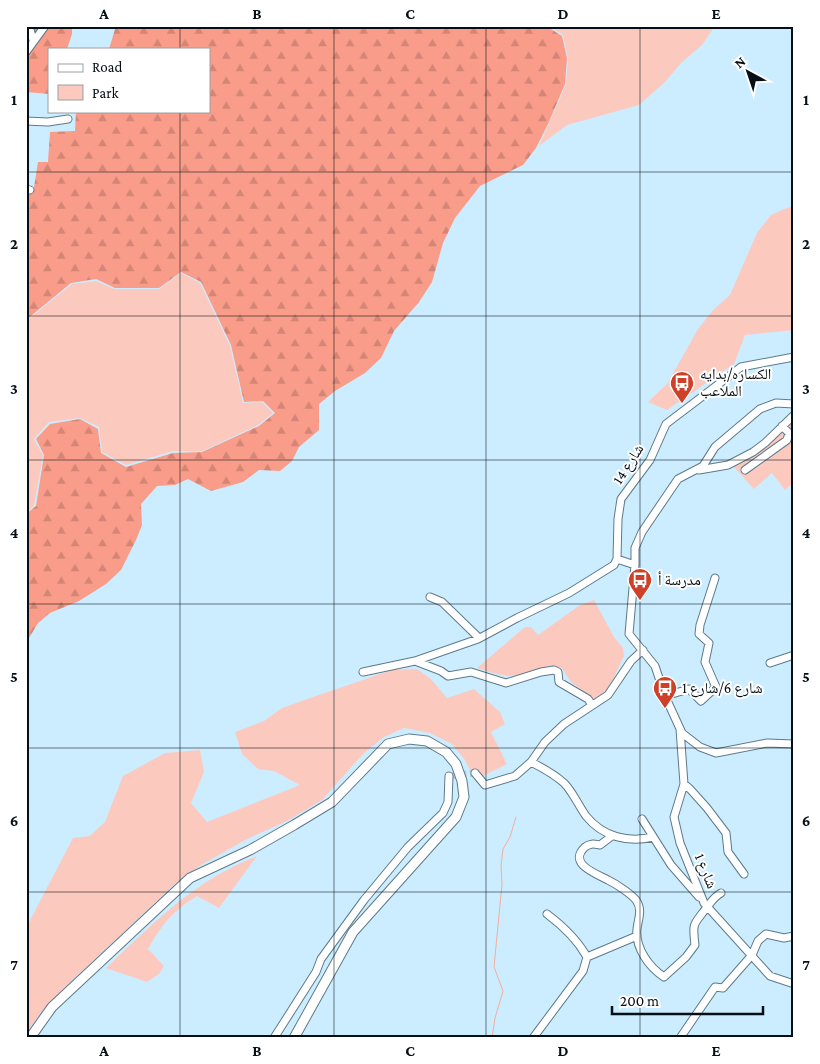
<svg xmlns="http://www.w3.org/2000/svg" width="820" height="1064" font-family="'Crimson Pro','Noto Naskh Arabic',serif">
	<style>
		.green { fill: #fcc9bf }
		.forest { fill: url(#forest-firs) }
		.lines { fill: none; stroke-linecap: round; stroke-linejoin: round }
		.stream { stroke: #f7ac9c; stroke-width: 1 }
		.minor-tunnel { stroke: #aeccdc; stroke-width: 7; stroke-dasharray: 7 3.5; stroke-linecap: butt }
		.minor-casing { stroke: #5d7a8a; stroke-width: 9 }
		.major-casing { stroke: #5d7a8a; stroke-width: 11 }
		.minor { stroke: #fff; stroke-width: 7 }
		.major { stroke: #fff; stroke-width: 9 }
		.grid { fill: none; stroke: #050f15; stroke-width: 1; stroke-opacity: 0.55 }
		.labels { text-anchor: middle; stroke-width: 4; stroke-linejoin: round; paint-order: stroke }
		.poi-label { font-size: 15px; fill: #050f15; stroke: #fff; text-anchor: start }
		.street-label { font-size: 15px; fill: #050f15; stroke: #fff }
		.neatline { fill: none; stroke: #050f15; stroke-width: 2 }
		.grid-label { font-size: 16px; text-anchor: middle; font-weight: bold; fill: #050f15 }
	</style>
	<defs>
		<pattern id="forest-firs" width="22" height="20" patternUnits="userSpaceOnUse" patternTransform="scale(1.25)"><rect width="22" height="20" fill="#f99c89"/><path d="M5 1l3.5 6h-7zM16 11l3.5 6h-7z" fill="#d48575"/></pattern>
	</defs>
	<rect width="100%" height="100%" fill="#ccedff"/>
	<!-- green -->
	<path class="green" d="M 548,26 L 715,26 L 702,45 L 682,62 L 665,82 L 639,105 L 567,125 L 539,146 L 566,84 L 568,58 L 563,35 Z
		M 794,206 L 794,330 L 745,335 L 734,364 L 667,410 L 648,402 L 667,384 L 698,329 L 713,310 L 730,295 L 757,233 L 771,215 L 784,209 Z
		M 181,273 L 200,283 L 230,346 L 243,403 L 262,402 L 273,413 L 258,425 L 202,451 L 173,451 L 126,465 L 102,452 L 99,427 L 80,418 L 49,422 L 34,439 L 43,455 L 34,506 L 26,513 L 26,321 L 72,284 L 96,281 L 114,289 L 159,289 Z
		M 794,413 L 794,482 L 785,490 L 772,473 L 754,489 L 733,466 L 764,441 Z
		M 594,600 L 614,637 L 623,648 L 624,656 L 609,688 L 594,700 L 570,681 L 562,668 C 545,663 536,671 520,675 C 505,678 491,672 477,668 L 525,627 L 531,627 L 538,635 L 580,605 Z
		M 417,669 L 431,679 L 447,698 L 474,689 L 500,712 L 505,724 L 491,732 L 507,764 L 475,780 L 465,760 L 452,744 L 430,733 L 404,728 L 384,737 L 363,754 L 322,800 L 287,821 L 247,839 L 201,865 L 176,883 L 65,987 L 43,1010 L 26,1033 L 26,928 L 73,838 L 90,836 L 105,822 L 123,776 L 165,753 L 200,750 L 204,772 L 191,803 L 207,822 L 300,785 L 274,771 L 258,769 L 242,754 L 235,732 L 264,721 L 282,708 L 313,697 L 392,670 Z
		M 257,856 L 219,908 L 197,896 C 172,912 163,923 148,949 L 164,966 L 159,974 L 147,982 L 106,968 C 152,924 196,879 257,856 Z"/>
	<!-- forest -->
	<path class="forest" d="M 26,26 L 72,26 L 72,34 L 67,49 L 49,49 L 49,94 L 26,92 Z
		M 116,26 L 546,26 L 562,36 L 567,58 L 565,84 L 548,124 L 536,148 L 523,165 L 480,186 L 455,218 L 443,243 L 432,282 L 419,302 L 394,331 L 381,358 L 365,373 L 335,391 L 319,404 L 319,430 L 299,447 L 292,461 L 280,471 L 259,470 L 243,482 L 211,491 L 188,479 L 175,485 L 157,486 L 141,504 L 142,525 L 136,540 L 121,570 L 106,584 L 79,601 L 50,613 L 38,623 L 26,643 L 26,514 L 36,506 L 44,455 L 36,439 L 50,424 L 80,419 L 98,429 L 101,453 L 126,467 L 173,453 L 202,452 L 259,426 L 275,413 L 263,401 L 244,402 L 231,345 L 201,282 L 181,272 L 159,288 L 115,288 L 96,279 L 71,283 L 26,320 L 26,194 L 33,194 L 38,162 L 48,162 L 50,132 L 75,131 L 76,111 L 209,111 L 209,49 L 109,49 Z"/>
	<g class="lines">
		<!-- stream -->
		<path class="stream" d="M 492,1038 L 495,1018 L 503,991 L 494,967 L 502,884 L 501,866 L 503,849 L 510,837 L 516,817"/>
		<!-- minor-tunnel -->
		<path class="minor-tunnel" d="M 449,776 L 475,773"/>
		<!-- minor casing -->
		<g class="minor-casing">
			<path id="minor" d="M 29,26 L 33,40
				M 26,52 L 45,26
				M 26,121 L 48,122 L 68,119
				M 26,189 L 30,190
				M 794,357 L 741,367 L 666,424 L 650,460 L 621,499 L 618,519 L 617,559 L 635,565 L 629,634 L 655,666 L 665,696 L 682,733 L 700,747 L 716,753 L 767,743 L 794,744
				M 699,470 L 728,465 L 753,452 L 765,443 L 794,415
				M 745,470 L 787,440 L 789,433 L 782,426
				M 635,565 L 635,548 L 642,532 L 678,479 L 703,466 L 715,447 L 760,409 L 776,403 L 794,404
				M 430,597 L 442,602 L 479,638
				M 415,661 L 441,671 L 448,676 L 471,672 L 506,683 L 541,672 L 554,670 L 558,672 L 559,682 L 588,699 L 592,705
				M 770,663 L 794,655
				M 363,672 L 415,661 L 478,639 L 517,618 L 569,593 L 614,565 L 617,559
				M 665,696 L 689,689 L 701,701 L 716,687 L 705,662 L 709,643 L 699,634 L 700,625 L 715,578
				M 680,729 L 684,784 L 674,817 L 680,843 L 704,903 L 770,976 L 794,984
				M 531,762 C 543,768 554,774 564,783 C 573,792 578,805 586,816 C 603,837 628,843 653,837
				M 475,773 L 485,785 L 515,776 L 531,762 L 545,742 L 564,724 L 608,695 L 631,661 L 643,650
				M 684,784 L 690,789 L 707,808 L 726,833 L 728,852 L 744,874
				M 642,819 L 671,865 L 699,897
				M 612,836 L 600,845 C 594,844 590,843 585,847 C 567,864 597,874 608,880 C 616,884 630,893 636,900 C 643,910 638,919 637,929 C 635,948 649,967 664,977 L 686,957 L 695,945 C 692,921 694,925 707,907 C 712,901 714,897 721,893
				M 547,914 C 563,926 577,939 587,957
				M 274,1038 L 316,972 L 321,959 L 364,900 L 408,847 L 443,813 L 448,802 L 449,776
				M 533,1038 L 583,971 L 587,957 L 637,936
				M 680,1038 L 715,987 L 723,988 L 752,955 L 758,941 L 766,934 L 784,938 L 794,936"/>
		</g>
		<!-- major casing -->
		<g class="major-casing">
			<path id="major" d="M 30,1038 L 52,1007 L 190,878 L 250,850 L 294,825 L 332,802 L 388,744 L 409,739 L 427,741 L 446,752 L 456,764 L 462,781 L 464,797 L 456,817 L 353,932 L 294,1038"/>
		</g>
		<!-- minor -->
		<use href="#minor" class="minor"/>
		<!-- major -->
		<use href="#major" class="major"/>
	</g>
	<!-- grid -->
	<path class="grid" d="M 180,26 L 180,49M 334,26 L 334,1038M 486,26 L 486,1038M 640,26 L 640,1038M 180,111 L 180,1038M 26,172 L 794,172M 26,316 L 794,316M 26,460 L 794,460M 26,604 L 794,604M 26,748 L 794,748M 26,892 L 794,892"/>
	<!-- icons -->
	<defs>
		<g id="bus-pin" transform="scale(1.25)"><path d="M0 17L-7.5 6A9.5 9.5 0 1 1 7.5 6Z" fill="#cc4128" stroke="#fff"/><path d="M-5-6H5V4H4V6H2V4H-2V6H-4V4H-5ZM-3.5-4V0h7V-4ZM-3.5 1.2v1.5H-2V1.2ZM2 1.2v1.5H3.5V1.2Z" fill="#fff"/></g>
	</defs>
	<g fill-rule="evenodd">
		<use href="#bus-pin" x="682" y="383"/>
		<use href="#bus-pin" x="640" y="580"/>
		<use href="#bus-pin" x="665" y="688"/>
	</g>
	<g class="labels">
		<!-- poi labels -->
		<g class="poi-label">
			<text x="700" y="379">الكساره/بدايه<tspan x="700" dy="17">الملاعب</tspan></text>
			<text x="658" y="585">مدرسة أ</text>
			<text x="682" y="693">شارع 6/شارع 1</text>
		</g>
		<!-- street labels -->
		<g class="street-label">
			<text transform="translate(628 464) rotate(-57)" y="5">شارع 14</text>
			<text transform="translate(706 871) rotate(68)" y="5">شارع 1</text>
		</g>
	</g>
	<!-- border -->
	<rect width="820" height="1064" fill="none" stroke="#ffffff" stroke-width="55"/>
	<!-- legend -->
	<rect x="48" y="48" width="162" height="65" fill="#ffffff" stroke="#9b9fa1"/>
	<rect x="58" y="64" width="25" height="8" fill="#ffffff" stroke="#9b9fa1"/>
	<text x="92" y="72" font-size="15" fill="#050f15">Road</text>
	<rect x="58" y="85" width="25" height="15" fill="#fcc9bf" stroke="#9b9fa1"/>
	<text x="92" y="98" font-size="15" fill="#050f15">Park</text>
	<!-- north arrow -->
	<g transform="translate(748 72) rotate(320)" stroke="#ffffff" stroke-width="4" paint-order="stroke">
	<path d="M0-4L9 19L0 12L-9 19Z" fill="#050f15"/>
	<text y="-8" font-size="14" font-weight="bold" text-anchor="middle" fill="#050f15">N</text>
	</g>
	<!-- scale -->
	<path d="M612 1006v8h151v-8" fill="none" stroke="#050f15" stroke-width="2.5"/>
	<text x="620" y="1006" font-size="15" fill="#050f15" stroke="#ffffff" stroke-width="4" paint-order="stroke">200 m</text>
	<rect x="28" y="28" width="764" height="1008" class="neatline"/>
	<g class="grid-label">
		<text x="104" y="19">A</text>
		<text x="257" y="19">B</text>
		<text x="410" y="19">C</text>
		<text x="563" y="19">D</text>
		<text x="716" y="19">E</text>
		<text x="14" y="105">1</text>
		<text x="806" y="105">1</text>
		<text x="14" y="249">2</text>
		<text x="806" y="249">2</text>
		<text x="14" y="394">3</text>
		<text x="806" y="394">3</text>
		<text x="14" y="538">4</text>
		<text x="806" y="538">4</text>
		<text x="14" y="682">5</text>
		<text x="806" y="682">5</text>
		<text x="14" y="826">6</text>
		<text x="806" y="826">6</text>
		<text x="14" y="970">7</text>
		<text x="806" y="970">7</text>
		<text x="104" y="1056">A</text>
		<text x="257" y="1056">B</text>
		<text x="410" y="1056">C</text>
		<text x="563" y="1056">D</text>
		<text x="716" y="1056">E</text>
	</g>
</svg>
